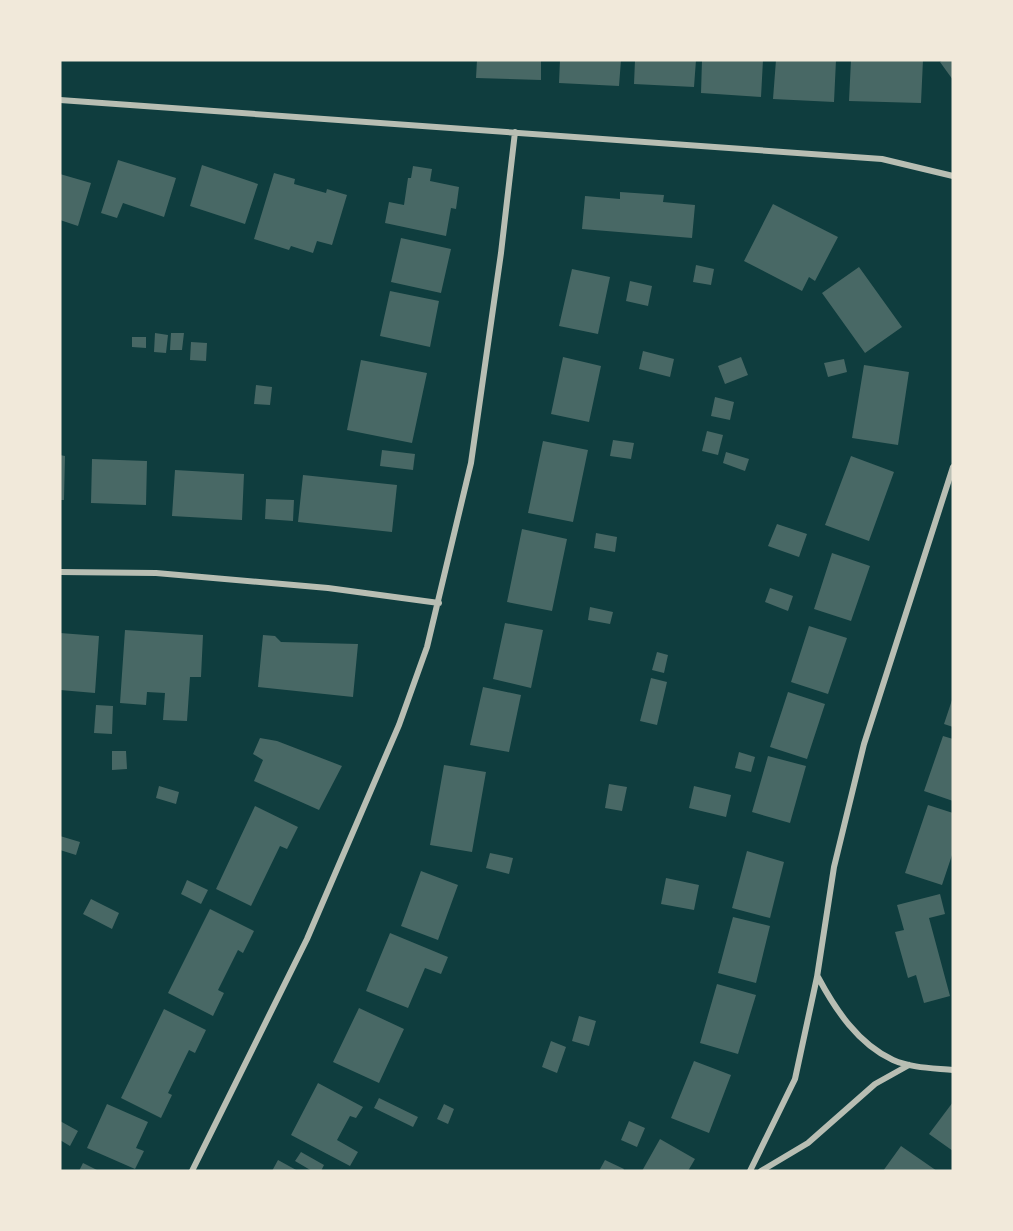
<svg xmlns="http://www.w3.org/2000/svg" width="1013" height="1231" font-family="Barlow,sans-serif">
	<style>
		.building { fill: #486865 }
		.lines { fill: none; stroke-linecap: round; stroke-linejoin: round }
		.minor { stroke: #b8beb3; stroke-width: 6 }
	</style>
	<rect width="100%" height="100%" fill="#0f3d3e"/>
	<!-- building -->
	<path class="building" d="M 477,60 L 541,60 L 541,80 L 476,78 Z
		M 560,60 L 621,60 L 619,86 L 559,83 Z
		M 635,60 L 696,60 L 694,87 L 634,84 Z
		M 702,60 L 763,60 L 761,97 L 701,93 Z
		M 776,60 L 836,60 L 834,102 L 773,99 Z
		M 851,60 L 923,60 L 921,103 L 849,101 Z
		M 943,60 L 953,60 L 953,80 L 940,62 Z
		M 118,160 L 176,178 L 164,217 L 123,203 L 117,218 L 101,213 Z
		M 202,165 L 258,184 L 245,224 L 190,206 Z
		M 413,166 L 432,169 L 430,181 L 459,187 L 456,209 L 451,208 L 446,236 L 385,223 L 389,202 L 404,205 L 408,178 L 411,178 Z
		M 274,173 L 295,179 L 294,184 L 326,193 L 327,189 L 347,195 L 332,245 L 317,241 L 313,253 L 291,246 L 289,250 L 254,239 Z
		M 60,174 L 91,183 L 78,226 L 60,220 Z
		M 620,192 L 664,195 L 663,202 L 695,205 L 692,238 L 582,229 L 585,196 L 620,199 Z
		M 773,204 L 838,237 L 815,281 L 809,277 L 802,291 L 744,261 Z
		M 401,238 L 451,249 L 441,293 L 391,282 Z
		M 696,265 L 714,269 L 711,285 L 693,282 Z
		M 859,267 L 902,327 L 865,353 L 822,293 Z
		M 572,269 L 610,277 L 598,334 L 559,326 Z
		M 630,281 L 652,286 L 648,306 L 626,301 Z
		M 390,291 L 439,301 L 430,347 L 380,336 Z
		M 155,333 L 168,335 L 166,353 L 154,352 Z
		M 171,333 L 184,333 L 182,350 L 170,350 Z
		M 132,337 L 146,337 L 146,348 L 132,347 Z
		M 191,342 L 207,343 L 206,361 L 190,360 Z
		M 643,351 L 674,359 L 670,377 L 639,369 Z
		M 563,357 L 601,366 L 589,422 L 551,414 Z
		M 741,357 L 748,375 L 725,384 L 718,366 Z
		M 844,359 L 847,372 L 828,377 L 824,363 Z
		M 361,360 L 427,373 L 412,443 L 347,430 Z
		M 864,365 L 909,372 L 898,445 L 852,438 Z
		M 256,385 L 272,387 L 270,405 L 254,404 Z
		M 715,397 L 734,402 L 730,420 L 711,416 Z
		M 707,431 L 723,435 L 718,455 L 702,451 Z
		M 613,440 L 634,443 L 631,459 L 610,456 Z
		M 543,441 L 588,450 L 573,522 L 528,513 Z
		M 382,450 L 415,454 L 413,470 L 380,466 Z
		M 726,452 L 749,459 L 745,471 L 723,463 Z
		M 60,455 L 65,456 L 64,500 L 60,500 Z
		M 851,456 L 894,472 L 869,541 L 825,525 Z
		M 92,459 L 147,461 L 146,505 L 91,503 Z
		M 175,470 L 244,474 L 242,520 L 172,516 Z
		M 303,475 L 397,485 L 392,532 L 298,522 Z
		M 266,499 L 294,500 L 293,521 L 265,519 Z
		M 777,524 L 807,534 L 799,557 L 768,546 Z
		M 522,529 L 567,539 L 552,611 L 507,602 Z
		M 596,533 L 617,537 L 615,552 L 594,548 Z
		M 832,553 L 870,566 L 851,621 L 814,609 Z
		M 770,588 L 793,596 L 788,611 L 765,602 Z
		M 590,607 L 613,612 L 610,624 L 588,620 Z
		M 505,623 L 543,630 L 531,688 L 493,679 Z
		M 809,626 L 847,638 L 828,694 L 791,682 Z
		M 125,630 L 203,635 L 201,677 L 190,677 L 187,721 L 163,720 L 165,693 L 147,692 L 146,705 L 120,703 Z
		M 60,633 L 99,636 L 95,693 L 60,690 Z
		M 263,635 L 275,636 L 281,642 L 358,644 L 353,697 L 258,687 Z
		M 657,652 L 668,655 L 664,673 L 652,670 Z
		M 651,678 L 667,682 L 657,725 L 640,721 Z
		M 483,687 L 521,695 L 509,752 L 470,745 Z
		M 788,692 L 825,704 L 807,759 L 770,747 Z
		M 953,697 L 953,727 L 944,724 Z
		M 96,705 L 113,706 L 112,734 L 94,733 Z
		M 943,736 L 953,739 L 953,801 L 924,791 Z
		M 260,738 L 277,741 L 342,766 L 319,810 L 254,781 L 263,760 L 253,754 Z
		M 112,751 L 126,751 L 127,769 L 112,770 Z
		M 739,752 L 755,757 L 751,772 L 735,768 Z
		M 768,756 L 806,766 L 790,823 L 752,812 Z
		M 444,765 L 486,772 L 472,852 L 430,845 Z
		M 609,784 L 627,787 L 622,811 L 605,808 Z
		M 159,786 L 179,792 L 176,804 L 156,798 Z
		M 694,786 L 731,795 L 726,817 L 689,808 Z
		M 928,805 L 953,813 L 953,852 L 942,885 L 905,873 Z
		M 255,806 L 298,827 L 287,849 L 280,846 L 251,906 L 216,889 Z
		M 60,836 L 80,842 L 76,855 L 60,850 Z
		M 747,851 L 784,862 L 770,918 L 732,908 Z
		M 490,853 L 513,858 L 509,874 L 486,868 Z
		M 421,871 L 458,885 L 438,940 L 401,926 Z
		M 666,878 L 699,885 L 694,910 L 661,904 Z
		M 187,880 L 208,890 L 201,904 L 181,894 Z
		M 940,894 L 945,914 L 929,918 L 950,996 L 924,1003 L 916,975 L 908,978 L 895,932 L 904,930 L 897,905 Z
		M 91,899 L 119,913 L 112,929 L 83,914 Z
		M 210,909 L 254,931 L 243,953 L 238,950 L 218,990 L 224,993 L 213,1016 L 168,993 Z
		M 733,917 L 770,926 L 756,983 L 718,973 Z
		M 390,933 L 448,957 L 441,974 L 425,968 L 408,1008 L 366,991 Z
		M 717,984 L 756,995 L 738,1054 L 700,1043 Z
		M 359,1008 L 404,1029 L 379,1083 L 333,1062 Z
		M 164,1009 L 206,1030 L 195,1053 L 189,1050 L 168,1093 L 172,1095 L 161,1118 L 121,1098 Z
		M 579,1016 L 596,1021 L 589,1046 L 572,1041 Z
		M 551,1041 L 566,1047 L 557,1073 L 542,1067 Z
		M 694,1061 L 731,1075 L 709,1133 L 671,1118 Z
		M 318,1083 L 363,1107 L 356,1118 L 350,1116 L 337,1140 L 358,1152 L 350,1166 L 291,1135 Z
		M 379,1098 L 418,1117 L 413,1127 L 374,1108 Z
		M 953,1102 L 953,1151 L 929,1134 Z
		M 107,1104 L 148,1122 L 136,1148 L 144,1151 L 135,1169 L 87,1148 Z
		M 444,1104 L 454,1109 L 448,1124 L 437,1119 Z
		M 60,1121 L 78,1131 L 70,1146 L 60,1140 Z
		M 629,1121 L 645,1128 L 637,1147 L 621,1140 Z
		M 660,1139 L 695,1159 L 688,1171 L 642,1171 Z
		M 901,1146 L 937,1171 L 883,1171 Z
		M 301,1152 L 324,1165 L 321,1171 L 312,1171 L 295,1161 Z
		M 278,1160 L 298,1171 L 272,1171 Z
		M 605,1160 L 624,1169 L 623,1171 L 599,1171 Z
		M 83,1163 L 99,1171 L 79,1171 Z"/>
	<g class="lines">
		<!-- minor -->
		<path class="minor" d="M 60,100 L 882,159 L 953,176
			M 60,572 L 156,573 L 328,588 L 439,603
			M 818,977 C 835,1009 858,1044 893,1060 C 911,1068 933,1068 953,1070
			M 192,1171 L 307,939 L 399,725 L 427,647 L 471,463 L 501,253 L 515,132
			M 750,1171 L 795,1079 L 817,977 L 834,867 L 864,744 L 953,467
			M 761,1171 L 808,1143 L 875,1084 L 909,1065"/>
	</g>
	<!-- border -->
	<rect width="1013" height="1231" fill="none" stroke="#f1e9da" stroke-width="123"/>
</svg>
